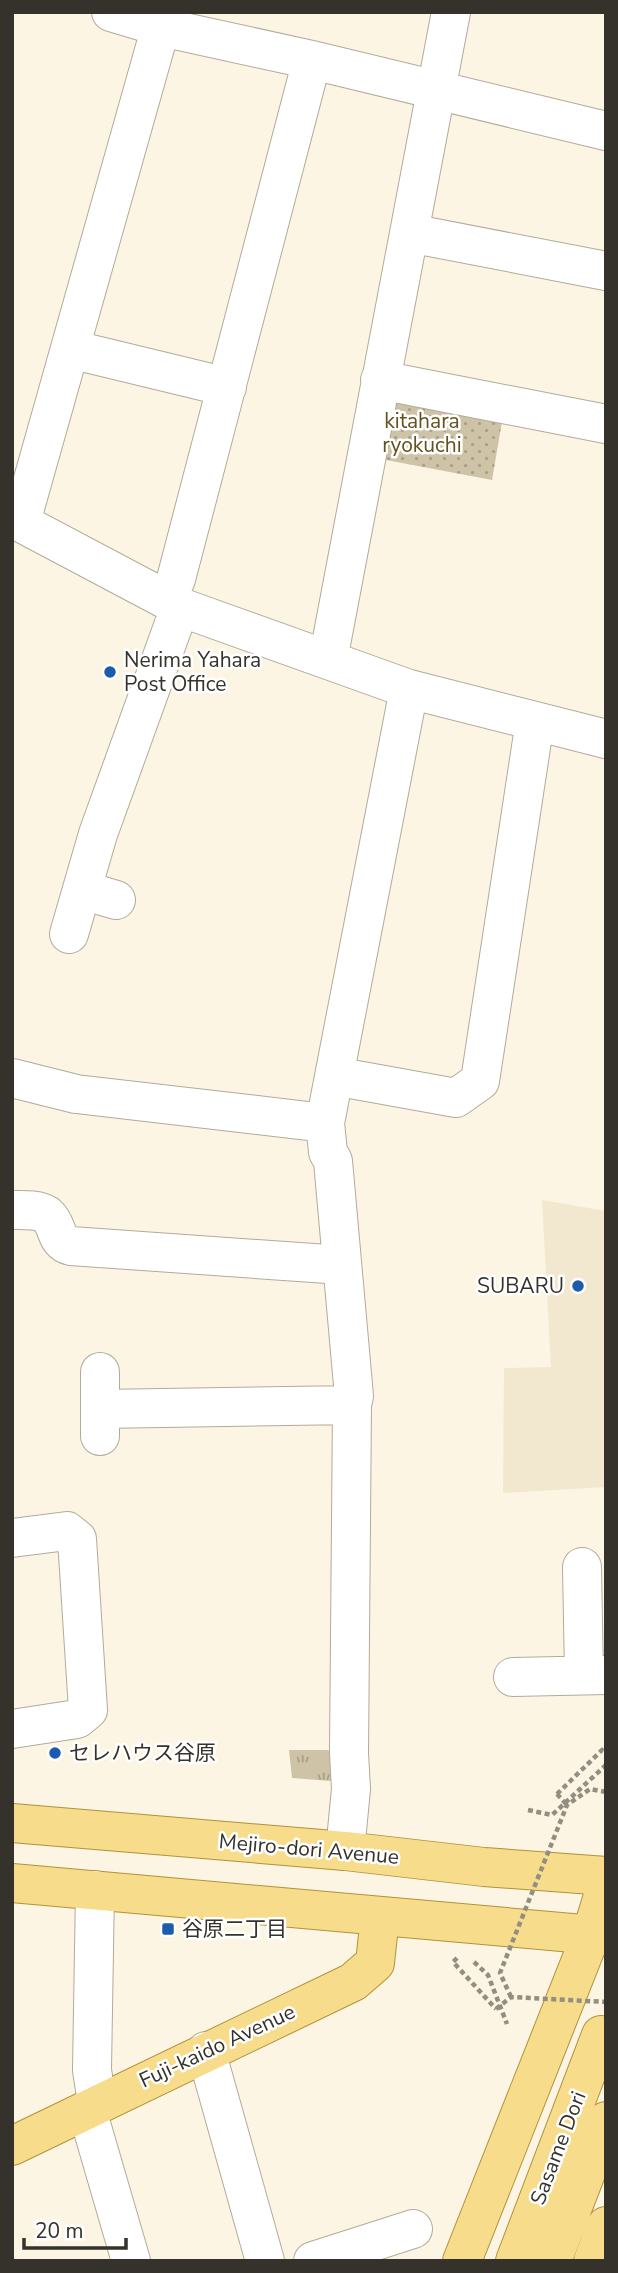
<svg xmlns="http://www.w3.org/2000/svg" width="618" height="2273" font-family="'Nunito Sans','Noto Sans JP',sans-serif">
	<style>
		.built { fill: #f2e8cf }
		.grass { fill: url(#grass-tufts) }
		.park { fill: url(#park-dots) }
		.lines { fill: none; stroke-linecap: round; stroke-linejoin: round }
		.minor-casing { stroke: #b1ab99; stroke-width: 40 }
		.major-casing { stroke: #b09239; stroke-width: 40 }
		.path { stroke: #938e82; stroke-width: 4.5; stroke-dasharray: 5 3.5; stroke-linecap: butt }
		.minor { stroke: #fff; stroke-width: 38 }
		.major { stroke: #f7dc8c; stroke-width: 38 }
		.path-bridge { stroke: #938e82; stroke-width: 4.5; stroke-dasharray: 5 3.5; stroke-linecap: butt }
		.poi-dot { fill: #1c5cad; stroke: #fff; stroke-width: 2.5 }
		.labels { text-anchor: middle; stroke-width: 5; stroke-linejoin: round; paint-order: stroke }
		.park-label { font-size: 21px; fill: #63511e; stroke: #fff }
		.poi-label { font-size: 21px; fill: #34322b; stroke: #fff; text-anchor: start }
		.street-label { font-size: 21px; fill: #34322b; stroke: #fff }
	</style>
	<defs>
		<pattern id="grass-tufts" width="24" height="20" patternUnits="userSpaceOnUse" patternTransform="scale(1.75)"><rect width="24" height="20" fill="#cec3a7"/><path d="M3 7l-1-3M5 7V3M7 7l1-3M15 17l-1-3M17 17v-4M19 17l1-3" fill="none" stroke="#a89f88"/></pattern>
		<pattern id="park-dots" width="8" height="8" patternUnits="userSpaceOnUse" patternTransform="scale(1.75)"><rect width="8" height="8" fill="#cec3a7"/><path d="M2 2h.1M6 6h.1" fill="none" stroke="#a89f88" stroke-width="1.8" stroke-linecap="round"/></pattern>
	</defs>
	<rect width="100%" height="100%" fill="#fcf5e3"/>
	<!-- built -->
	<path class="built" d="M 542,1200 L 606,1211 L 606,1487 L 503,1493 L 504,1368 L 551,1367 Z"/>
	<!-- grass -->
	<path class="grass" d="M 289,1750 L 328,1750 L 337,1761 L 343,1782 L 292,1778 Z"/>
	<!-- park -->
	<path class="park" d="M 404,396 L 503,416 L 492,480 L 381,459 L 392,404 Z"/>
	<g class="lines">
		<!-- minor casing -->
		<g class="minor-casing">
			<path id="minor" d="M 111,12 L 161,27 L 312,60 L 606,131
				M 409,233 L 606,271
				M 70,349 L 227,387
				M 380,380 L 606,424
				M 12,518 L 180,607 L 409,689 L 606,739
				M 21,522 L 165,12
				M 167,600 L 176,579 L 312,60
				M 328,660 L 451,12
				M 82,890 L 116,900
				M 69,934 L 98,834 L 180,607
				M 334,1076 L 456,1098 L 480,1081 L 535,721
				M 12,1078 L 76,1094 L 325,1123
				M 12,1210 C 22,1210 38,1209 47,1215 C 59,1225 54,1242 71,1246 L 342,1265
				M 100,1372 L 100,1436
				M 100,1409 L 352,1405
				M 12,1538 L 67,1531 L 77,1539 L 88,1710 L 77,1719 L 12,1729
				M 582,1567 L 584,1675
				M 513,1677 L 606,1675
				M 345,1851 L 351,1789 L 349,1753 L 352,1405 L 354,1396 L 333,1161 L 328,1152 L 325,1123 L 409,689
				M 95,1890 L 92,2070 L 97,2103
				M 206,2051 L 265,2261
				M 87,2110 L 131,2261
				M 313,2261 L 413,2229"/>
		</g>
		<!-- major casing -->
		<g class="major-casing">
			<path id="major" d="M 12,1823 L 345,1851 L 484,1867 L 606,1876
				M 12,1883 L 606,1936
				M 12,2146 L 353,1982 L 375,1963 L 380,1916
				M 462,2261 L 591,1935 L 606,1886
				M 515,2261 L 601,2035
				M 552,2261 L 606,2121
				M 593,2261 L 606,2226"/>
		</g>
		<!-- path -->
		<path class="path" d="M 557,1794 L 602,1750 L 606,1754
			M 528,1810 L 552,1815 L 606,1765
			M 457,1958 L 453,1962 L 496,2009
			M 474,1962 L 488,1975 L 507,2024"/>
		<!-- minor -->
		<use href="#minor" class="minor"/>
		<!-- major -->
		<use href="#major" class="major"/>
		<!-- path-bridge -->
		<path class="path-bridge" d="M 557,1794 L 567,1805
			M 511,1997 L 500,1973 L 567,1805 L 590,1789 L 606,1792
			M 496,2009 L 511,1997 L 606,2002"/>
	</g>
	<!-- markers -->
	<g class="poi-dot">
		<circle cx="110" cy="672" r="7"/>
		<circle cx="578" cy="1286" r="7"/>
		<circle cx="55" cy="1753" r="7"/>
		<rect x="161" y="1922" width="14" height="14" rx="3.5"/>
	</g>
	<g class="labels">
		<!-- park labels -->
		<g class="park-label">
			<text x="422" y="428">kitahara<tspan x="422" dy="24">ryokuchi</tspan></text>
		</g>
		<!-- poi labels -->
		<g class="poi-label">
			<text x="124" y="667">Nerima Yahara<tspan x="124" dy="24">Post Office</tspan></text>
			<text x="564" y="1293" text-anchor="end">SUBARU</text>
			<text x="69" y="1760">セレハウス谷原</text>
			<text x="182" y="1936">谷原二丁目</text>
		</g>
		<!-- street labels -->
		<g class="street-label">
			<text transform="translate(309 1849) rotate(5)" y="7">Mejiro-dori Avenue</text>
			<text transform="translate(217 2046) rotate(-25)" y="7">Fuji-kaido Avenue</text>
			<text transform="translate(558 2148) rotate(-69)" y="7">Sasame Dori</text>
		</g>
	</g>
	<!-- border -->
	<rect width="618" height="2273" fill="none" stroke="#34322b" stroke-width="28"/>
	<!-- scale -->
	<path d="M24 2238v10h102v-10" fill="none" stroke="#34322b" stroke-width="3.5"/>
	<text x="35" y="2238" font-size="21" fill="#34322b" stroke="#ffffff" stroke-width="5" paint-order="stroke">20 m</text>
</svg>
